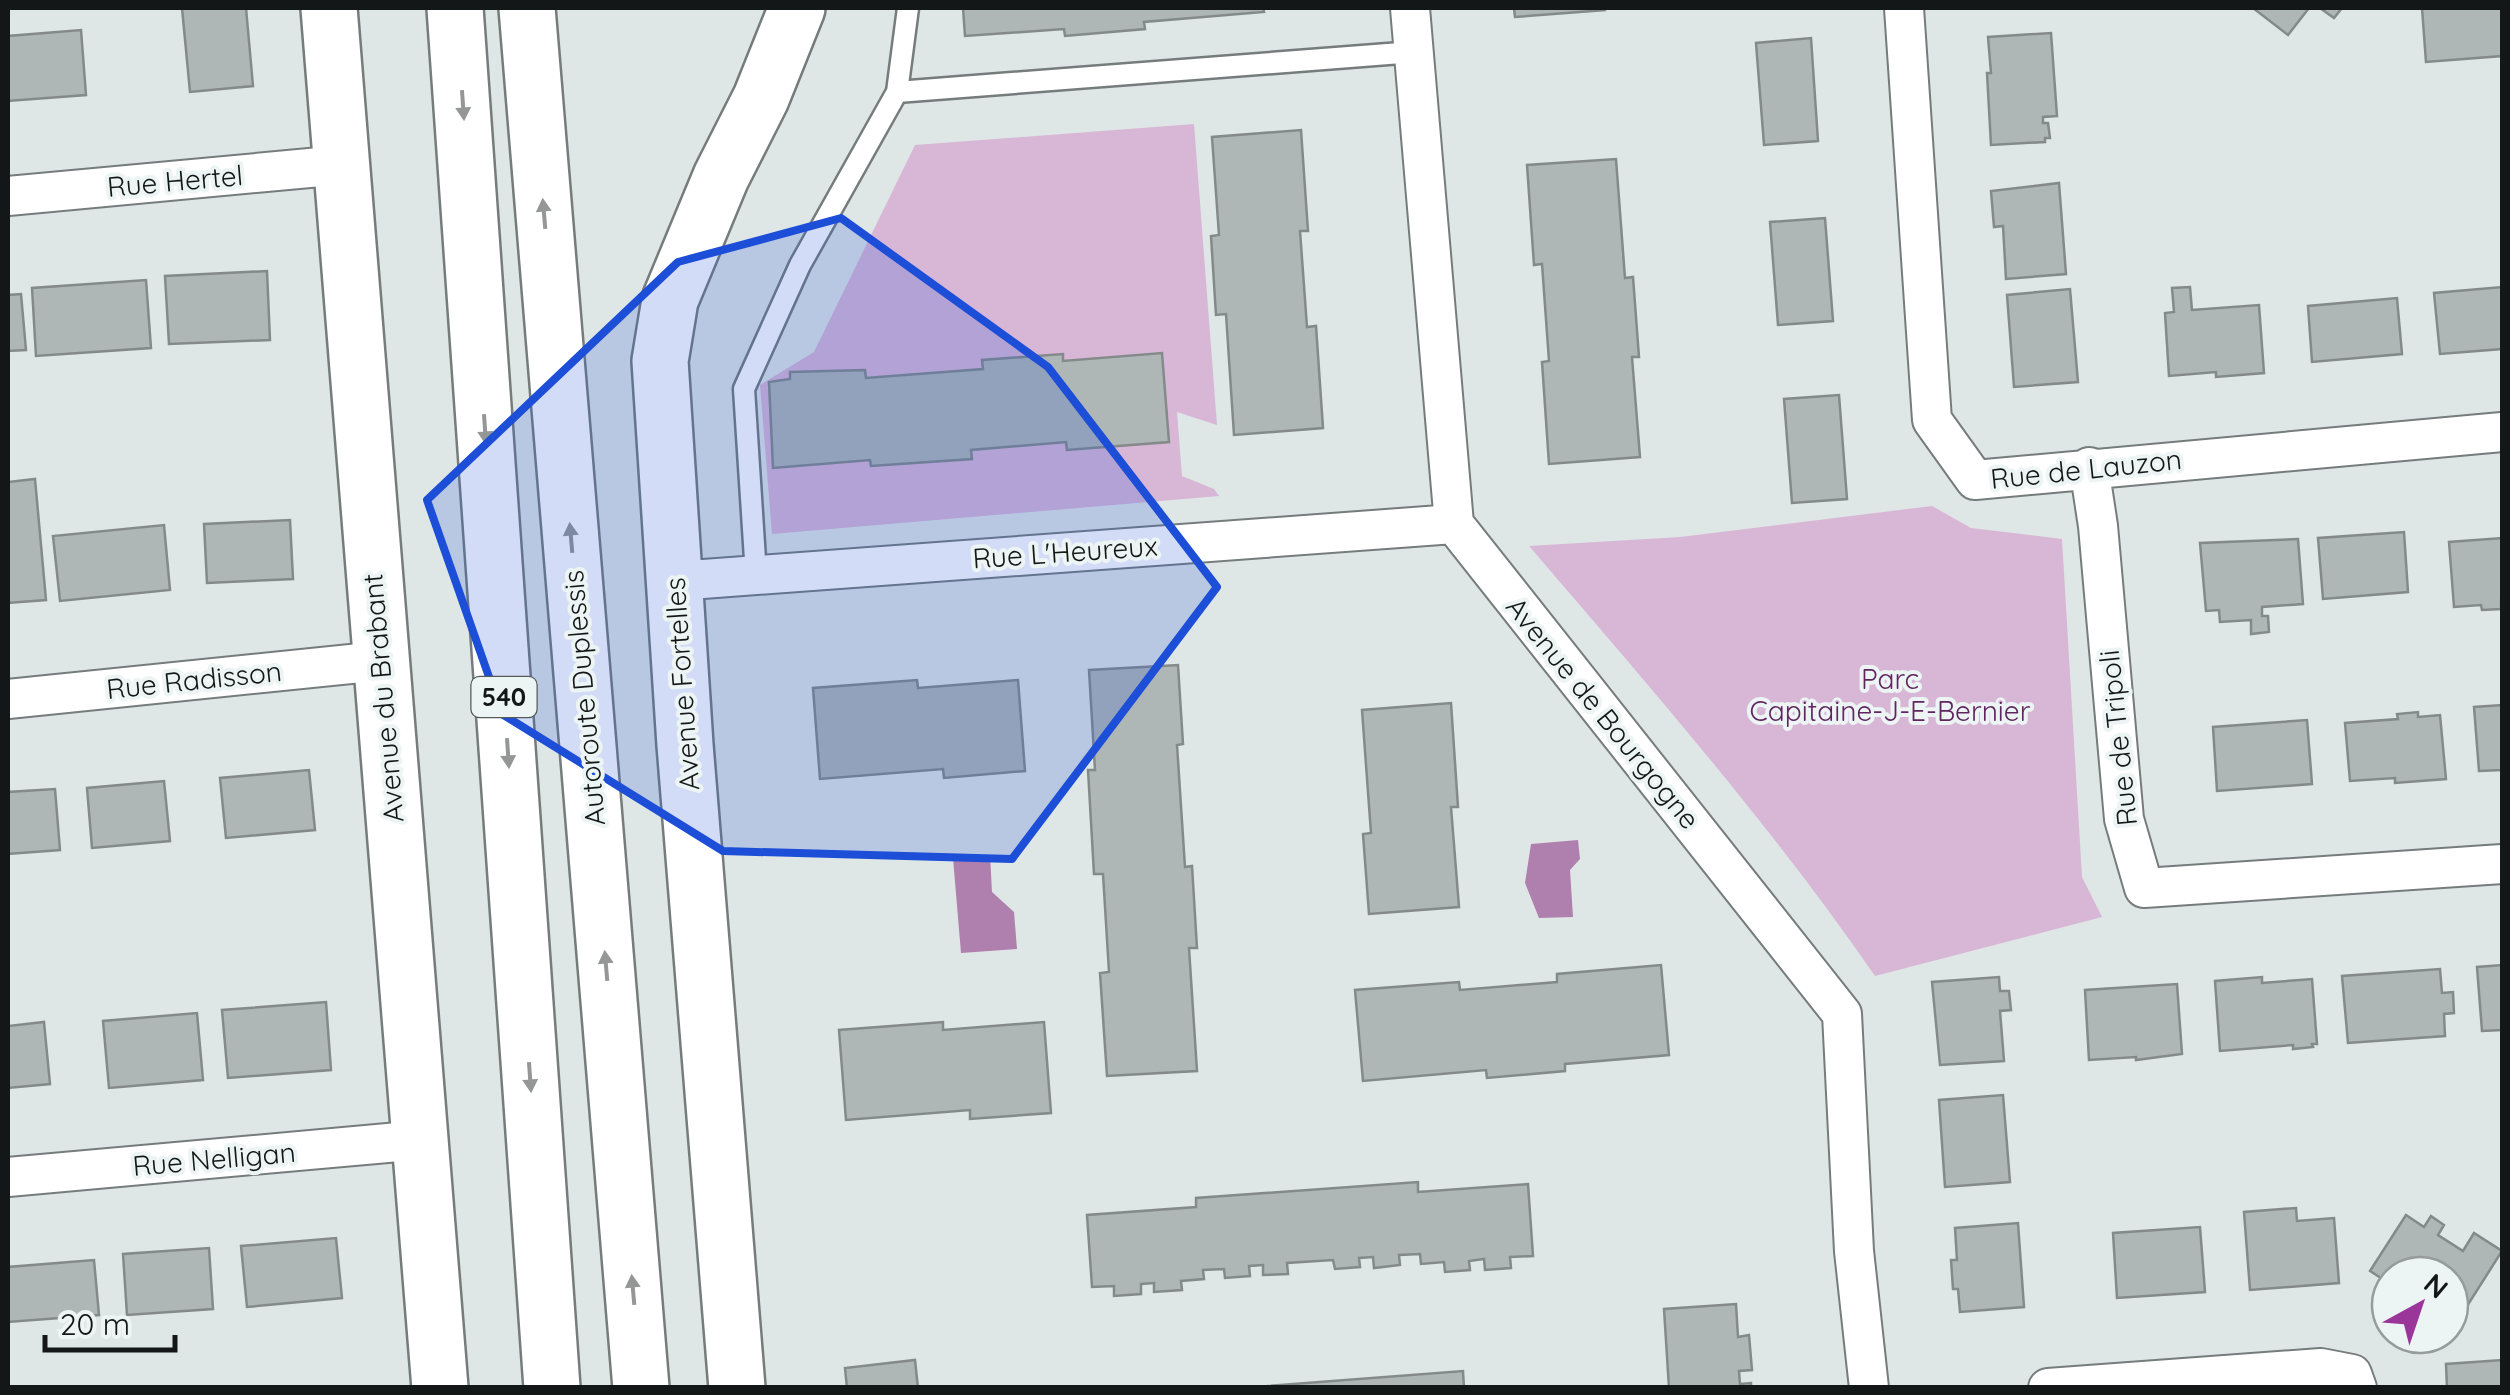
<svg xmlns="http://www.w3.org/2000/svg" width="2510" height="1395" font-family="Quicksand,sans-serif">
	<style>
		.green { fill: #d8b7d6 }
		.water { fill: #af7fad }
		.building { fill: #afb6b6; stroke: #848a8a; stroke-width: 2.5 }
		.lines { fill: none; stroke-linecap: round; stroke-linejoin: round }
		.lane-casing { stroke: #767c7c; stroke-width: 25 }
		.street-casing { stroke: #767c7c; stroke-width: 42 }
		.secondary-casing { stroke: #767c7c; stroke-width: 60 }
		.highway-casing { stroke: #767c7c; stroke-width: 60 }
		.lane { stroke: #fff; stroke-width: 20 }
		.street { stroke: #fff; stroke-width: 38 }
		.secondary { stroke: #fff; stroke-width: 55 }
		.highway { stroke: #fff; stroke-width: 55 }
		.oneway { fill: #959797 }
		.marked { fill: #1d4ed8; fill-opacity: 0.2; stroke: #1d4ed8; stroke-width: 8; stroke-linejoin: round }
		.labels { text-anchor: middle; stroke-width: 8; stroke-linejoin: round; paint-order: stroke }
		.shield { fill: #edf4f4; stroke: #555959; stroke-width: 2.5 }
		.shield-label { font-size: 25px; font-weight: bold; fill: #141717 }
		.street-label { font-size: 28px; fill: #141717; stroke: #edf4f4 }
		.park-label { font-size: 28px; fill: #602560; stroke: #edf4f4 }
	</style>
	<rect width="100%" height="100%" fill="#dfe6e6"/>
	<!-- green -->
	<path class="green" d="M 1194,124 L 1217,425 L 1177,412 L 1182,476 L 1214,489 L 1219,496 L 772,534 L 760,385 L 814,352 L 915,145 Z
		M 1932,506 L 1971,528 L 2062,539 L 2082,877 L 2102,917 L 1875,976 C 1770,824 1649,686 1529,546 L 1680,537 Z"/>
	<!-- water -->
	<path class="water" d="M 1578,840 L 1580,859 L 1570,870 L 1573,917 L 1539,918 L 1525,883 L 1531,844 Z
		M 990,855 L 992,892 L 1014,912 L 1017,949 L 961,953 L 953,858 Z"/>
	<!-- building -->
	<path class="building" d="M 182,8 L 246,8 L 253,86 L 190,92 Z
		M 963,8 L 1263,8 L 1264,12 L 1144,22 L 1145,29 L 1065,36 L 1064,29 L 965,36 Z
		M 1514,8 L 1605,8 L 1605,10 L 1515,17 Z
		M 2253,8 L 2309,8 L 2288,35 Z
		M 2320,8 L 2342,8 L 2334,18 Z
		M 2422,8 L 2502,8 L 2502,56 L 2426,62 Z
		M 81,30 L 86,95 L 8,101 L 8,36 Z
		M 2051,33 L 2057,116 L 2043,117 L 2043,123 L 2048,123 L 2050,138 L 2045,138 L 2045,142 L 1991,145 L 1987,73 L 1991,73 L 1988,37 Z
		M 1811,38 L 1818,141 L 1764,145 L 1756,43 Z
		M 1301,130 L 1308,231 L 1300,231 L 1307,327 L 1316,326 L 1323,428 L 1234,435 L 1226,314 L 1216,315 L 1211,236 L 1219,235 L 1212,137 Z
		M 1616,159 L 1625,278 L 1633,277 L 1639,357 L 1632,357 L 1640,457 L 1549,464 L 1542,362 L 1549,361 L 1542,264 L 1534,265 L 1527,165 Z
		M 2059,183 L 2066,274 L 2006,279 L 2003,226 L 1994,227 L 1991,191 Z
		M 1825,218 L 1833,321 L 1778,325 L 1770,222 Z
		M 267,271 L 270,340 L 169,344 L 165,276 Z
		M 146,280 L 151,348 L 36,356 L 32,288 Z
		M 2190,287 L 2192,310 L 2259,305 L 2264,373 L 2216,377 L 2216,372 L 2169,376 L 2165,313 L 2174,312 L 2172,288 Z
		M 2502,287 L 2502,349 L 2440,354 L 2434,293 Z
		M 2070,289 L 2078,382 L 2014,387 L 2007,295 Z
		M 21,294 L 26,350 L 8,351 L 8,295 Z
		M 2397,298 L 2402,354 L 2312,362 L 2308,306 Z
		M 1162,353 L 1169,442 L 1067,450 L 1066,442 L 971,450 L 972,459 L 871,466 L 870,460 L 773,468 L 769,382 L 790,379 L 790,372 L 865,370 L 866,378 L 983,369 L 982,360 L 1063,354 L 1063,361 Z
		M 1839,395 L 1847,499 L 1792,503 L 1784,399 Z
		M 35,479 L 46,600 L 8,603 L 8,482 Z
		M 290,520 L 293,579 L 207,583 L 204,524 Z
		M 164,525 L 170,590 L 60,601 L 53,536 Z
		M 2404,532 L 2408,592 L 2323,599 L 2318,538 Z
		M 2502,538 L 2501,609 L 2482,610 L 2481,605 L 2454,607 L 2449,542 Z
		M 2298,539 L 2303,604 L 2262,607 L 2262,616 L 2268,616 L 2269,632 L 2251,634 L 2251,620 L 2220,622 L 2219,610 L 2206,611 L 2200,543 Z
		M 1178,665 L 1183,744 L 1177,745 L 1185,867 L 1192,866 L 1197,948 L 1189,948 L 1197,1071 L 1107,1076 L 1100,973 L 1109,972 L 1103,874 L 1094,874 L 1088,770 L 1095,770 L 1089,670 Z
		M 917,680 L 918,688 L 1018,680 L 1025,771 L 944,778 L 943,769 L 820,779 L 813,688 Z
		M 1451,703 L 1458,807 L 1451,807 L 1459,907 L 1369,914 L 1363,834 L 1371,833 L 1362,710 Z
		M 2502,705 L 2502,770 L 2479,771 L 2474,707 Z
		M 2418,712 L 2418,717 L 2440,715 L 2446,779 L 2395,783 L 2395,778 L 2350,781 L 2345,723 L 2398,719 L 2397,714 Z
		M 2307,720 L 2312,784 L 2217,791 L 2213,727 Z
		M 309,770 L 315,830 L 226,838 L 220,778 Z
		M 164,781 L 170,841 L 92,848 L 87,788 Z
		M 55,789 L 60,850 L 8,854 L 8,792 Z
		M 1661,965 L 1669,1055 L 1565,1064 L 1565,1071 L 1487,1078 L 1486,1070 L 1363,1081 L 1355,990 L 1459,982 L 1460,990 L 1557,982 L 1557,974 Z
		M 2502,965 L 2502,1030 L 2482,1031 L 2477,967 Z
		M 2440,969 L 2442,993 L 2453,992 L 2454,1013 L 2444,1014 L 2445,1036 L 2348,1043 L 2342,976 Z
		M 1999,977 L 2000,991 L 2009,991 L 2011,1010 L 2000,1011 L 2004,1061 L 1940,1065 L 1932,982 Z
		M 2262,977 L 2262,983 L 2312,979 L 2317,1044 L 2312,1044 L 2313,1047 L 2293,1049 L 2293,1045 L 2220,1051 L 2215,981 Z
		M 2177,984 L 2182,1054 L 2136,1060 L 2136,1057 L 2089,1060 L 2085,990 Z
		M 326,1002 L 331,1070 L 228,1078 L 222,1010 Z
		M 197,1013 L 203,1080 L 109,1088 L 103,1021 Z
		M 44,1022 L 50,1084 L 8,1088 L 8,1026 Z
		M 943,1022 L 943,1030 L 1044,1022 L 1051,1113 L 970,1119 L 970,1110 L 846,1120 L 839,1030 Z
		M 2003,1095 L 2010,1182 L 1945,1187 L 1939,1100 Z
		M 1418,1182 L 1418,1192 L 1528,1184 L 1533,1256 L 1510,1257 L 1511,1268 L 1485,1270 L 1484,1259 L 1469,1261 L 1470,1270 L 1445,1272 L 1444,1262 L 1421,1264 L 1420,1254 L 1399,1255 L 1400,1265 L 1374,1268 L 1373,1257 L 1359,1258 L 1360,1267 L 1335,1269 L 1333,1260 L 1287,1263 L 1288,1274 L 1263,1275 L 1263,1265 L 1249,1266 L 1250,1276 L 1225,1278 L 1224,1269 L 1203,1270 L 1204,1279 L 1181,1281 L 1182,1290 L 1154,1292 L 1154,1283 L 1141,1284 L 1141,1294 L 1114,1296 L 1114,1286 L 1092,1287 L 1087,1215 L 1196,1207 L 1196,1198 Z
		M 2296,1208 L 2297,1221 L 2334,1218 L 2339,1283 L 2250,1290 L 2244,1212 Z
		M 2406,1215 L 2424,1227 L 2431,1216 L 2444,1225 L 2438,1235 L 2463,1251 L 2474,1233 L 2502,1251 L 2455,1325 L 2450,1322 L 2450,1275 L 2390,1275 L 2390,1284 L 2370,1271 Z
		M 2018,1223 L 2024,1307 L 1960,1312 L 1958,1289 L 1953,1289 L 1951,1260 L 1957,1260 L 1955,1228 Z
		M 2200,1227 L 2205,1292 L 2117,1298 L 2113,1233 Z
		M 336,1238 L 342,1298 L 247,1307 L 241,1246 Z
		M 209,1248 L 213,1309 L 127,1315 L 123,1254 Z
		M 94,1260 L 99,1315 L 8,1322 L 8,1267 Z
		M 1736,1304 L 1738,1337 L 1749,1335 L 1752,1370 L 1739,1371 L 1740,1384 L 1751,1383 L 1751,1388 L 1669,1388 L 1664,1309 Z
		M 915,1360 L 918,1388 L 847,1388 L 845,1368 Z
		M 2502,1360 L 2502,1388 L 2447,1388 L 2446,1364 Z
		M 1463,1371 L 1464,1388 L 1242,1388 Z"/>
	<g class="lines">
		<!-- lane casing -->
		<g class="lane-casing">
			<path id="lane" d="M 897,92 L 908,8
				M 756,575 L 744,389 L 800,265 L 897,92 L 1414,52"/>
		</g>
		<!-- street casing -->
		<g class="street-casing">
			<path id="street" d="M 1410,8 L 1454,524 L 1842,1014 L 1854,1251 L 1869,1388
				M 1904,8 L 1932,420 L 1975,480 L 2502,432
				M 8,196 L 342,165
				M 2089,467 L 2098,526 L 2124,819 L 2144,888 L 2502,864
				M 676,581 L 1454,524
				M 8,699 L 380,661
				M 8,1177 L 421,1140
				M 2048,1388 L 2321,1368 L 2352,1374 L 2357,1388"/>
		</g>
		<!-- secondary casing -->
		<g class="secondary-casing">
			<path id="secondary" d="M 329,8 L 440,1388
				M 737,1388 L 685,745 L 660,361 L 670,300 L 721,177 L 761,98 L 797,8"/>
		</g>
		<!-- highway casing -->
		<g class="highway-casing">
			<path id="highway" d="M 455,8 L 552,1388
				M 527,8 L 641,1388"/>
		</g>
		<!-- lane -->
		<use href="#lane" class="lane"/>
		<!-- street -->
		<use href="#street" class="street"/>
		<!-- secondary -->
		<use href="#secondary" class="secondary"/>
		<!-- highway -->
		<use href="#highway" class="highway"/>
	</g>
	<!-- one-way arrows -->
	<defs><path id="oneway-solid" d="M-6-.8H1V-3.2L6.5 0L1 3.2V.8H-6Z" transform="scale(2.5)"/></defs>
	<g class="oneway">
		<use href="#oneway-solid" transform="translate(463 105) rotate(86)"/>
		<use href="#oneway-solid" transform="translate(544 214) rotate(-95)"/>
		<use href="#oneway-solid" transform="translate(485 429) rotate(86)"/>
		<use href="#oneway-solid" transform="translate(571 538) rotate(-95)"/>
		<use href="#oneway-solid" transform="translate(508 753) rotate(86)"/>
		<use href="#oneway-solid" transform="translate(606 966) rotate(-95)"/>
		<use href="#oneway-solid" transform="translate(530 1077) rotate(86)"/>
		<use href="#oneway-solid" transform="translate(633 1290) rotate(-95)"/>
	</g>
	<!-- marked area -->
	<path class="marked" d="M 841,218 L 1048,367 L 1217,587 L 1012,859 L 723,851 L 502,714 L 427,500 L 678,262 Z"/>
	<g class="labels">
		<!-- shield labels -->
		<rect class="shield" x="471.5" y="677" width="65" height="40" rx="8"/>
		<g class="shield-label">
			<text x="504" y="706">540</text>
		</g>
		<!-- street labels -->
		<g class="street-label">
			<text transform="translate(175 181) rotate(-5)" y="10">Rue Hertel</text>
			<text transform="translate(2086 469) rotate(-6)" y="10">Rue de Lauzon</text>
			<text transform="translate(1065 552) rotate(-4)" y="10">Rue L'Heureux</text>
			<text transform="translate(194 680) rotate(-6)" y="10">Rue Radisson</text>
			<text transform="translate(682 684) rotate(-94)" y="10">Avenue Fortelles</text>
			<text transform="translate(383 698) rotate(-95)" y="10">Avenue du Brabant</text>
			<text transform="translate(584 698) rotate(-95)" y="10">Autoroute Duplessis</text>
			<text transform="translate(1603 713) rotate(51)" y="10">Avenue de Bourgogne</text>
			<text transform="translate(2118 738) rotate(-96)" y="10">Rue de Tripoli</text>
			<text transform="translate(214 1159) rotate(-5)" y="10">Rue Nelligan</text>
		</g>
		<!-- park labels -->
		<g class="park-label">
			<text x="1890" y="689">Parc<tspan x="1890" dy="32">Capitaine-J-E-Bernier</tspan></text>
		</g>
	</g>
	<!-- border -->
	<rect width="2510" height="1395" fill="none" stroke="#141717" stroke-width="20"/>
	<!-- north arrow -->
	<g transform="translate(2420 1305) rotate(40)"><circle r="48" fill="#edf4f4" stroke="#969c9c" stroke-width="2.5"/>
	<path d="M0-8L18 38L0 25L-18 38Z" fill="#9a359a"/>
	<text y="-15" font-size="28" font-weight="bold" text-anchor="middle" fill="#141717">N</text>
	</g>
	<!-- scale -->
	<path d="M45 1335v15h130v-15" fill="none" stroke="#141717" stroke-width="5"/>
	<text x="60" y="1335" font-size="30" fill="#141717" stroke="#edf4f4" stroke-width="8" paint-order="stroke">20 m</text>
</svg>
